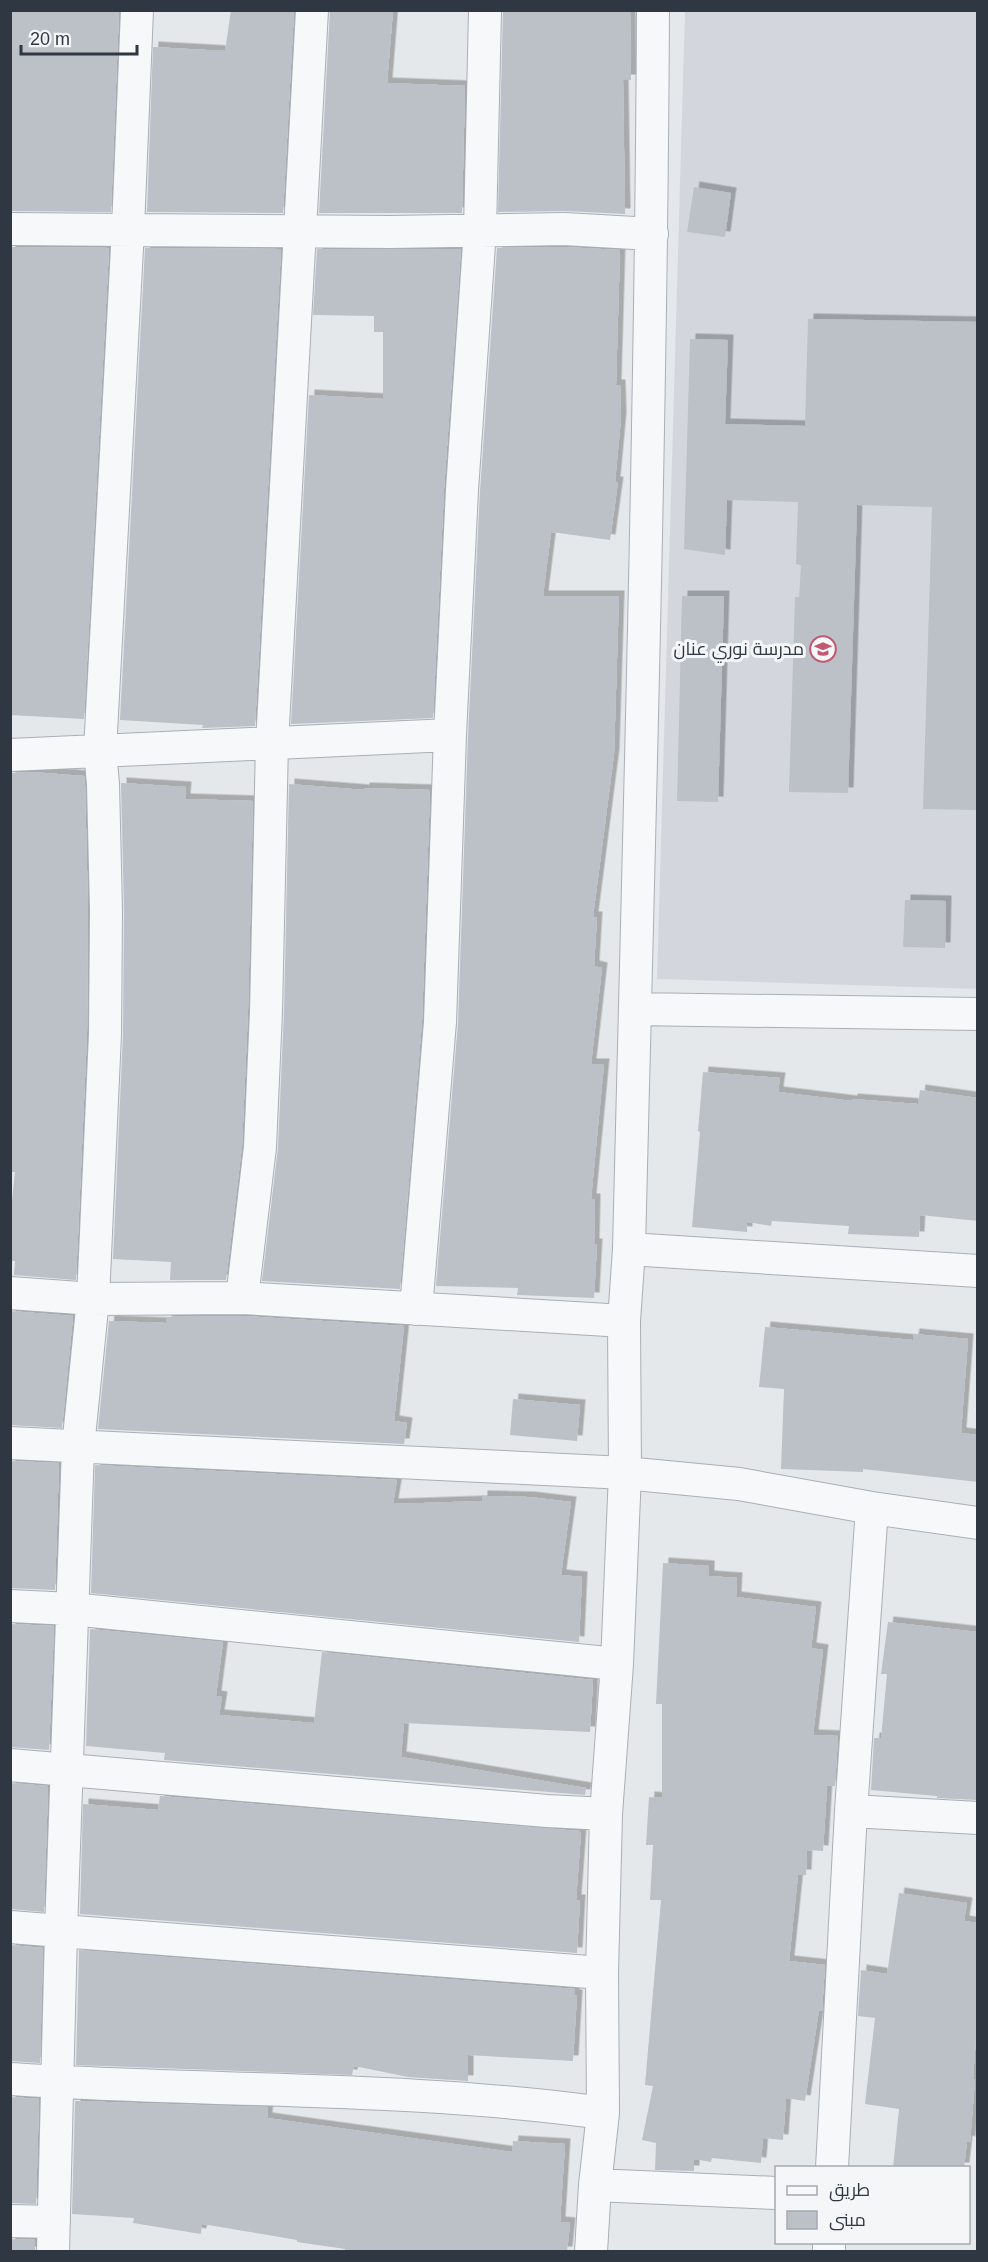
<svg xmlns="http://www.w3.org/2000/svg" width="988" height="2262" font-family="Arial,Cairo,sans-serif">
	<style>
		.built { fill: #d3d7dd }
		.building { fill: #bcc1c7; filter: url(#shadow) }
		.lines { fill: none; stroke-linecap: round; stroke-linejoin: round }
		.street-casing { stroke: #aaafb5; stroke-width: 34 }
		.street { stroke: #f7f8fa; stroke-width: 32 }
		.labels { text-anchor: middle; stroke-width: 6; stroke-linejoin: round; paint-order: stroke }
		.poi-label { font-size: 18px; fill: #2e3742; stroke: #f4f6f8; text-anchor: end }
	</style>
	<defs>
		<filter id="shadow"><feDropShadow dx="5.5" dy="-5.5" stdDeviation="0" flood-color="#0004"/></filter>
	</defs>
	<rect width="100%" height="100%" fill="#e5e8eb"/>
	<!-- built -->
	<path class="built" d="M 685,11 L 977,11 L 977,989 L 657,979 Z"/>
	<!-- building -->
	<path class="building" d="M 10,10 L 119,10 L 111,212 L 10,211 Z
		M 231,10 L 294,10 L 283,213 L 147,212 L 153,47 L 225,51 Z
		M 330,10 L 393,10 L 387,83 L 465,86 L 462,213 L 319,213 Z
		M 503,10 L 630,10 L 631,80 L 623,80 L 625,214 L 564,211 L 498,212 Z
		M 694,187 L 731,193 L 725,237 L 687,232 Z
		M 10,247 L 109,248 L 84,719 L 10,715 Z
		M 564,247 L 620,250 L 616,385 L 620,385 L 621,418 L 615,482 L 618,482 L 610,540 L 551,532 L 543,596 L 619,596 L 614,754 L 593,917 L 597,917 L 594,966 L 602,968 L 591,1064 L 604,1064 L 591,1199 L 595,1199 L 594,1244 L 597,1244 L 594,1298 L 517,1295 L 518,1288 L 436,1286 L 458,1023 L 468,736 L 480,491 L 497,248 Z
		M 145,248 L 281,249 L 255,726 L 202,728 L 203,725 L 120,720 Z
		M 317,249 L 461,249 L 444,489 L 433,718 L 291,724 L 309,395 L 383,399 L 383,332 L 374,332 L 374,316 L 313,315 Z
		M 808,319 L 978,322 L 978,810 L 923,809 L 932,507 L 857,505 L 848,793 L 789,792 L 795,597 L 799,597 L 801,565 L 796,564 L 798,502 L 727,500 L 725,555 L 684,549 L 690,339 L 728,340 L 725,424 L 805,426 Z
		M 682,596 L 724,596 L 718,802 L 677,801 Z
		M 32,772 L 84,776 L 85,785 L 88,911 L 87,1034 L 76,1280 L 14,1275 L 15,1261 L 10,1261 L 10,1220 L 15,1172 L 10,1172 L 10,773 Z
		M 121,783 L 186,787 L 185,799 L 253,801 L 248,1010 L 242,1146 L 226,1280 L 170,1280 L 171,1262 L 113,1259 L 123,1034 L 124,911 Z
		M 289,784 L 364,790 L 364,788 L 430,790 L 422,1021 L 400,1289 L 262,1281 L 278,1148 L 284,1011 Z
		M 905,900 L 946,901 L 945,948 L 903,947 Z
		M 703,1072 L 780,1078 L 778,1092 L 852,1101 L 852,1099 L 918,1104 L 920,1090 L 978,1098 L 978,1221 L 920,1215 L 919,1237 L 848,1234 L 849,1226 L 772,1221 L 771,1226 L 747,1222 L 747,1232 L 692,1227 L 700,1132 L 698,1131 Z
		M 10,1311 L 73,1316 L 62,1428 L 10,1425 Z
		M 242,1316 L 404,1326 L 394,1421 L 407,1423 L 404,1444 L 98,1429 L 109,1321 L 166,1323 L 166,1317 Z
		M 765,1327 L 913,1340 L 914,1334 L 968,1339 L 961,1433 L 978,1435 L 978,1482 L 863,1469 L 863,1472 L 781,1469 L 784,1389 L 759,1387 Z
		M 513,1399 L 580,1405 L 577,1441 L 510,1435 Z
		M 10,1461 L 59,1463 L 55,1590 L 10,1588 Z
		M 95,1465 L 397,1480 L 393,1504 L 482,1501 L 482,1496 L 529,1497 L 571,1502 L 561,1575 L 582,1577 L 579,1642 L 91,1593 Z
		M 663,1563 L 709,1566 L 709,1576 L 737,1578 L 736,1597 L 816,1607 L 811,1648 L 823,1650 L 813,1735 L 838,1736 L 835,1786 L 827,1786 L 823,1851 L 807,1850 L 806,1875 L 798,1875 L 789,1961 L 825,1965 L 822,2011 L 819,2010 L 805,2101 L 786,2098 L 783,2140 L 763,2138 L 761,2163 L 712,2158 L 711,2162 L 694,2159 L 694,2171 L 655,2170 L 656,2143 L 642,2140 L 653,2086 L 645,2085 L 661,1900 L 650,1900 L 653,1845 L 646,1845 L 649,1797 L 662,1798 L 662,1704 L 656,1704 Z
		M 888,1622 L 978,1632 L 978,1800 L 937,1798 L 937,1796 L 871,1790 L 874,1738 L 881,1738 L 887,1674 L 881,1674 Z
		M 10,1624 L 54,1626 L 49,1750 L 10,1747 Z
		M 90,1629 L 223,1642 L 216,1696 L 222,1697 L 219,1715 L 314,1723 L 322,1652 L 593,1680 L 590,1732 L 404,1723 L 401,1757 L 586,1788 L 585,1795 L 164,1760 L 165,1753 L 86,1746 Z
		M 10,1783 L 48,1786 L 44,1912 L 10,1909 Z
		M 160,1796 L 579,1831 L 581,1833 L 576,1900 L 580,1900 L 577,1953 L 80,1914 L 83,1804 L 158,1810 Z
		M 899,1893 L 967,1903 L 964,1921 L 978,1923 L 978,2008 L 973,2079 L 975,2079 L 970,2142 L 967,2141 L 964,2168 L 893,2168 L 899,2109 L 865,2104 L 875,2018 L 858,2016 L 861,1970 L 887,1974 Z
		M 10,1945 L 43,1948 L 40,2063 L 10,2061 Z
		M 79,1950 L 575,1989 L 574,1995 L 577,1995 L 573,2061 L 468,2055 L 468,2081 L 408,2077 L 354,2066 L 352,2075 L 76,2065 Z
		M 10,2097 L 39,2099 L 36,2204 L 10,2203 Z
		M 75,2101 L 268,2107 L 267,2118 L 512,2152 L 513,2141 L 565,2144 L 560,2222 L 570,2223 L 567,2252 L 344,2252 L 345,2249 L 297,2242 L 297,2240 L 202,2224 L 201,2234 L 133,2223 L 134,2218 L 72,2214 Z
		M 10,2239 L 35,2240 L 35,2252 L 10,2252 Z"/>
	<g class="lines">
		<!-- street casing -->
		<g class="street-casing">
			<path id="street" d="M 10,229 L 391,232 L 564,229 L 652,234
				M 10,755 L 450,735
				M 635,1009 L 978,1014
				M 629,1249 L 978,1271
				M 10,1293 L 93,1299 L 242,1298 L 624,1321
				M 242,1298 L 260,1147 L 266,1011 L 272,743 L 312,10
				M 416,1309 L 440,1022 L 450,735 L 462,490 L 480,230 L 485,10
				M 10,1443 L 625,1473 L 739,1484 L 872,1508 L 978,1523
				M 10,1606 L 72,1609 L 617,1664
				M 10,1765 L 547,1811 L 606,1814
				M 851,1811 L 978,1818
				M 10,1927 L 602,1973
				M 10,2079 C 208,2092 407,2086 603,2113
				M 832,2168 L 851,1811 L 872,1508
				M 595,2185 L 776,2193
				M 10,2221 L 54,2222
				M 53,2252 L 61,1931 L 78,1447 L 93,1299 L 105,1034 L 106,911 L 103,784 L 100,751 L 128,229 L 137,10
				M 591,2252 L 595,2185 L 603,2113 L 602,1973 L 606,1814 L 617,1664 L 625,1473 L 624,1321 L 629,1249 C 639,836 651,423 653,10
				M 829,2252 L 829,2242"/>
		</g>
		<!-- street -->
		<use href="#street" class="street"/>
	</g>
	<!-- icons -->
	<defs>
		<g id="school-ring" transform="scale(1.35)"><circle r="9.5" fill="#f4f6f8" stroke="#c25871" stroke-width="1.5"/><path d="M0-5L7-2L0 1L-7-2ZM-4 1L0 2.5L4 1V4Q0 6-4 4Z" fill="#c25871"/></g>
	</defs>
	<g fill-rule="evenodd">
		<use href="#school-ring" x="823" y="649"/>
	</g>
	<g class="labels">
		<!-- poi labels -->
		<g class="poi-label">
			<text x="804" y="655">مدرسة نوري عنان</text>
		</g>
	</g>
	<!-- border -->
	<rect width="988" height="2262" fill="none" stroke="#2e3742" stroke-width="24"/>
	<!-- legend -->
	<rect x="775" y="2166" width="195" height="78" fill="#f4f6f8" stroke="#a5aaaf" stroke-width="1.5"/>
	<rect x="787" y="2186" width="30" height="9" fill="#f7f8fa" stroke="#a5aaaf" stroke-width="1.5"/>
	<text x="829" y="2196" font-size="18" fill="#2e3742">طريق</text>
	<rect x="787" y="2211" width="30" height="18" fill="#bcc1c7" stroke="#a5aaaf" stroke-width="1.5"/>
	<text x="829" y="2226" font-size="18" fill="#2e3742">مبنى</text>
	<!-- scale -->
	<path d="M21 45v9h116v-9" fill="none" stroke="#2e3742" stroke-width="3"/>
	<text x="30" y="45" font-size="18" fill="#2e3742" stroke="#f4f6f8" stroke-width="4.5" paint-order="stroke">20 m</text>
</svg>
